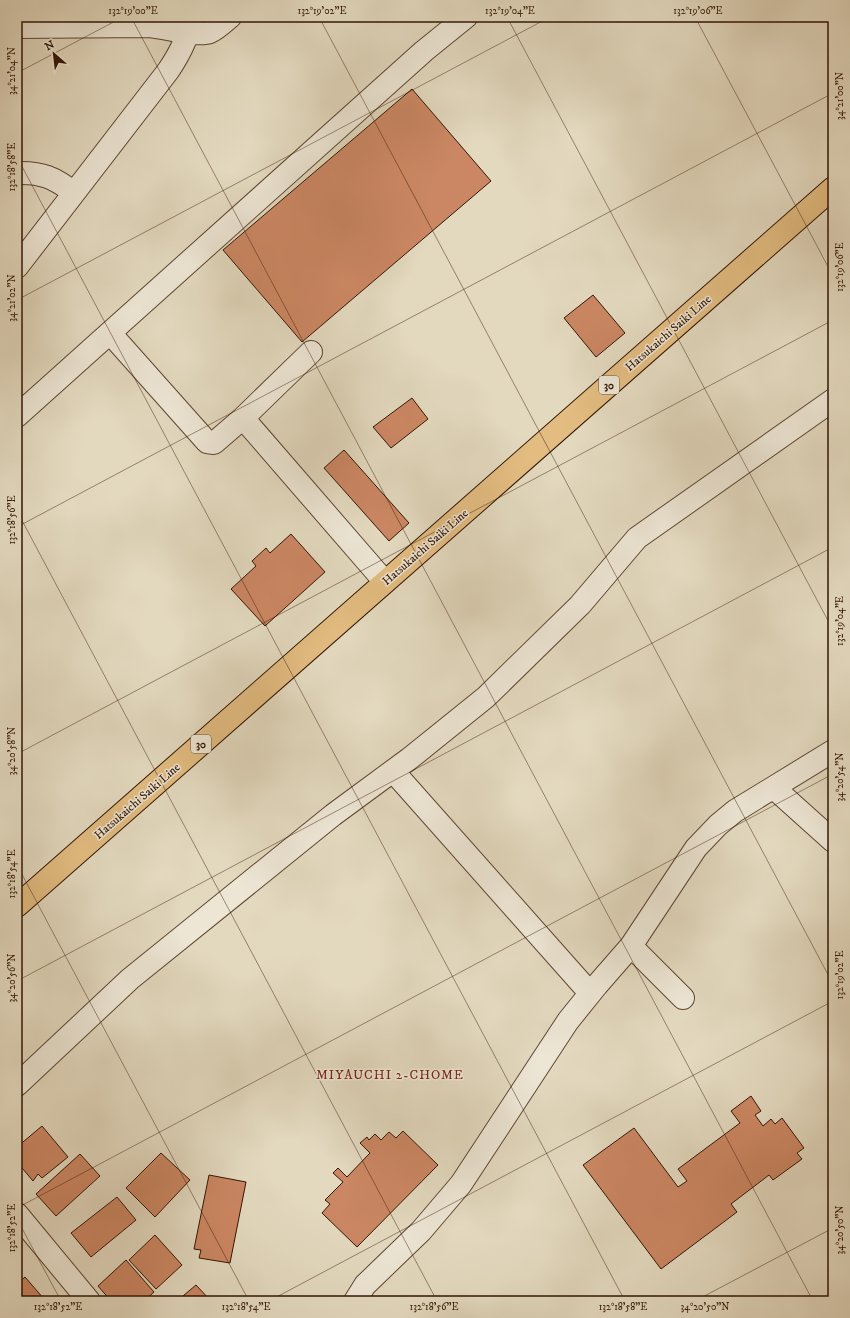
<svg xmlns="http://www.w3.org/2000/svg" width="850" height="1318" font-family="'IM FELL DW Pica',serif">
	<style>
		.building { fill: #cb8763; stroke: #321504 }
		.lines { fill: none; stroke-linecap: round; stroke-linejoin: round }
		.minor-casing { stroke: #5e4633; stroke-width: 24 }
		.major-casing { stroke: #321504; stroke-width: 24 }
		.minor { stroke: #ede6d5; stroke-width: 22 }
		.major { stroke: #e2bc80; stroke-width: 22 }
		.ticks { fill: none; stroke: #321504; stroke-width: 1; stroke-opacity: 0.45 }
		.labels { text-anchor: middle; stroke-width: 3; stroke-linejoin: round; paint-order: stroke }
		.shield { fill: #ede6d5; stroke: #6a5443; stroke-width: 1 }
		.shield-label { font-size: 11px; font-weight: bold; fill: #321504 }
		.street-label { font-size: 12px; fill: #321504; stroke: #ede6d5 }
		.neighbourhood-label { font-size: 13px; letter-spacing: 1px; fill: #7a1f14; stroke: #ede6d5 }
		.neatline { fill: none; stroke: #321504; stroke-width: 1.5 }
		.ticks-label { font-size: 10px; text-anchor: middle; fill: #321504 }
	</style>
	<rect width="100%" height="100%" fill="#e3d9bf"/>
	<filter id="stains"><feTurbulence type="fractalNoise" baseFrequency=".005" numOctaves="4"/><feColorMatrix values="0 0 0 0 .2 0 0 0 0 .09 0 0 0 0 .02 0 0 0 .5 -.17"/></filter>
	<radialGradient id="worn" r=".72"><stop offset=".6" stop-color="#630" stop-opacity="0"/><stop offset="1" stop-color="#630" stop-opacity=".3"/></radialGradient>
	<!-- building -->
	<path class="building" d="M 412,89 L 491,181 L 302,342 L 223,250 Z
		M 593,295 L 625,333 L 596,357 L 564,318 Z
		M 412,398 L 428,419 L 391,448 L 373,427 Z
		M 344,450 L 409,523 L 389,541 L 324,468 Z
		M 291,534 L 325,572 L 265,626 L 231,589 L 256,566 L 252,561 L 266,548 L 270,553 Z
		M 751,1096 L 761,1111 L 755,1115 L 763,1126 L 771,1119 L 775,1124 L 782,1118 L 804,1148 L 797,1153 L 802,1159 L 773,1180 L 769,1175 L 731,1204 L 737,1212 L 661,1269 L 583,1165 L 634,1128 L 678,1187 L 687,1181 L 678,1169 L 740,1123 L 731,1111 Z
		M 42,1126 L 68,1157 L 42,1178 L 38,1174 L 33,1181 L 17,1162 L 17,1147 Z
		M 403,1131 L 438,1165 L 357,1247 L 322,1213 L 330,1204 L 325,1200 L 343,1182 L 333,1173 L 338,1168 L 347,1177 L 370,1153 L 360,1143 L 367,1137 L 369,1140 L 375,1134 L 381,1140 L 389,1132 L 396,1138 Z
		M 161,1153 L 190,1180 L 155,1217 L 126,1188 Z
		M 80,1154 L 100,1176 L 56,1216 L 36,1194 Z
		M 209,1175 L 246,1182 L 230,1263 L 199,1258 L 201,1250 L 194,1249 Z
		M 117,1197 L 136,1220 L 91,1257 L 71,1233 Z
		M 155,1235 L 182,1265 L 156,1289 L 129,1260 Z
		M 126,1260 L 154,1292 L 144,1301 L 111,1301 L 98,1286 Z
		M 25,1277 L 44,1299 L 41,1301 L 17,1301 L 17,1284 Z
		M 196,1285 L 211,1301 L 177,1301 Z"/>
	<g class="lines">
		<!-- minor casing -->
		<g class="minor-casing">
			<path id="minor" d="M 17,27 L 148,26 C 164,27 197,37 210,32 C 217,29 224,22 230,17
				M 17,173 C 42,172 55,178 74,193
				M 17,267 L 168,71 C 179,55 189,37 191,17
				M 110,333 L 207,442 L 214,443 L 243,418 L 311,352
				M 17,416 L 424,51 L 466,17
				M 243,418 L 385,582
				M 393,771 L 590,993
				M 774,788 L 833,841
				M 631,946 L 683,998
				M 17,1085 L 130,979 L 333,815 L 409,759 L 486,697 L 580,605 L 637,538 L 833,400
				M 17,1214 L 89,1301
				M 355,1301 L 365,1285 L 421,1231 L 461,1184 L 568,1021 L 597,985 L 631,946 L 696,848 L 718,825 L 735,811 L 833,751"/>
		</g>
		<!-- major casing -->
		<g class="major-casing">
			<path id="major" d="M 17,906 L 833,188"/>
		</g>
		<!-- minor -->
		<use href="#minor" class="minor"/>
		<!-- major -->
		<use href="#major" class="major"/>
	</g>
	<!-- ticks -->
	<path class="ticks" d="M 131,17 L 813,1301M 319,17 L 833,984M 507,17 L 833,630M 695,17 L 833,276M 17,73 L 123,17M 17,157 L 625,1301M 17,300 L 550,17M 17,511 L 437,1301M 17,527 L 833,93M 17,754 L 833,320M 17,865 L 249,1301M 17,981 L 833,547M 17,1208 L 833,774M 17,1219 L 61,1301M 269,1301 L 833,1001M 695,1301 L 833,1228"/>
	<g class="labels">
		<!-- shield labels -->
		<g class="shield">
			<rect x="599" y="376" width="20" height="18" rx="3"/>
			<rect x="191" y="735" width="20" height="18" rx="3"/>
		</g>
		<g class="shield-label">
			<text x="609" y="389">30</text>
			<text x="201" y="748">30</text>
		</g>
		<!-- street labels -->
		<g class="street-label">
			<text transform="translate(668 333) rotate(-41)" y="4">Hatsukaichi Saiki Line</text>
			<text transform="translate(425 547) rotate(-41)" y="4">Hatsukaichi Saiki Line</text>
			<text transform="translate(137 801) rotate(-41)" y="4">Hatsukaichi Saiki Line</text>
		</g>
		<!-- neighbourhood labels -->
		<g class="neighbourhood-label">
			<text x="390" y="1079">MIYAUCHI 2-CHOME</text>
		</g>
	</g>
	<!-- margin -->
	<rect width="850" height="1318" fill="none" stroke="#e3d9bf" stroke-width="44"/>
	<!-- north arrow -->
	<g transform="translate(54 54) rotate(332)" stroke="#ede6d5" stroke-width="3" paint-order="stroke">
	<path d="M0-3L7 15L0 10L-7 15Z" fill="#321504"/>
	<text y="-6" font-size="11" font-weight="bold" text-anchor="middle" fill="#321504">N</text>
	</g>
	<rect x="22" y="22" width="806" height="1274" class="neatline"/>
	<g class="ticks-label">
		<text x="133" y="14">132°19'00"E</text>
		<text x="322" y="14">132°19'02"E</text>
		<text x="510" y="14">132°19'04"E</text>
		<text x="698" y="14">132°19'06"E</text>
		<text transform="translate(11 71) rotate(-90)" y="4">34°21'04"N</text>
		<text transform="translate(839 96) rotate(-90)" y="4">34°21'00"N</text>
		<text transform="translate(11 167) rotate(-90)" y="4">132°18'58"E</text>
		<text transform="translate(839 267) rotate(-90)" y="4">132°19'06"E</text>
		<text transform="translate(11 298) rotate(-90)" y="4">34°21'02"N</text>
		<text transform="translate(11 520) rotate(-90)" y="4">132°18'56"E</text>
		<text transform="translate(839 621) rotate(-90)" y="4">132°19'04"E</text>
		<text transform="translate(11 751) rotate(-90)" y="4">34°20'58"N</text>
		<text transform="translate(839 777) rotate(-90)" y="4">34°20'54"N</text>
		<text transform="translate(11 874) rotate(-90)" y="4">132°18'54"E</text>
		<text transform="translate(839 975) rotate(-90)" y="4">132°19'02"E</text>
		<text transform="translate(11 978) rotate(-90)" y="4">34°20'56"N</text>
		<text transform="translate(11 1228) rotate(-90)" y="4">132°18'52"E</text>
		<text transform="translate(839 1230) rotate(-90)" y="4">34°20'50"N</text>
		<text x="58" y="1310">132°18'52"E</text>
		<text x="246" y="1310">132°18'54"E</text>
		<text x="434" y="1310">132°18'56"E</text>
		<text x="623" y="1310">132°18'58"E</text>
		<text x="705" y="1310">34°20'50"N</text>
	</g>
	<rect width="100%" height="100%" filter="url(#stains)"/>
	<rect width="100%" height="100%" fill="url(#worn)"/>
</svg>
